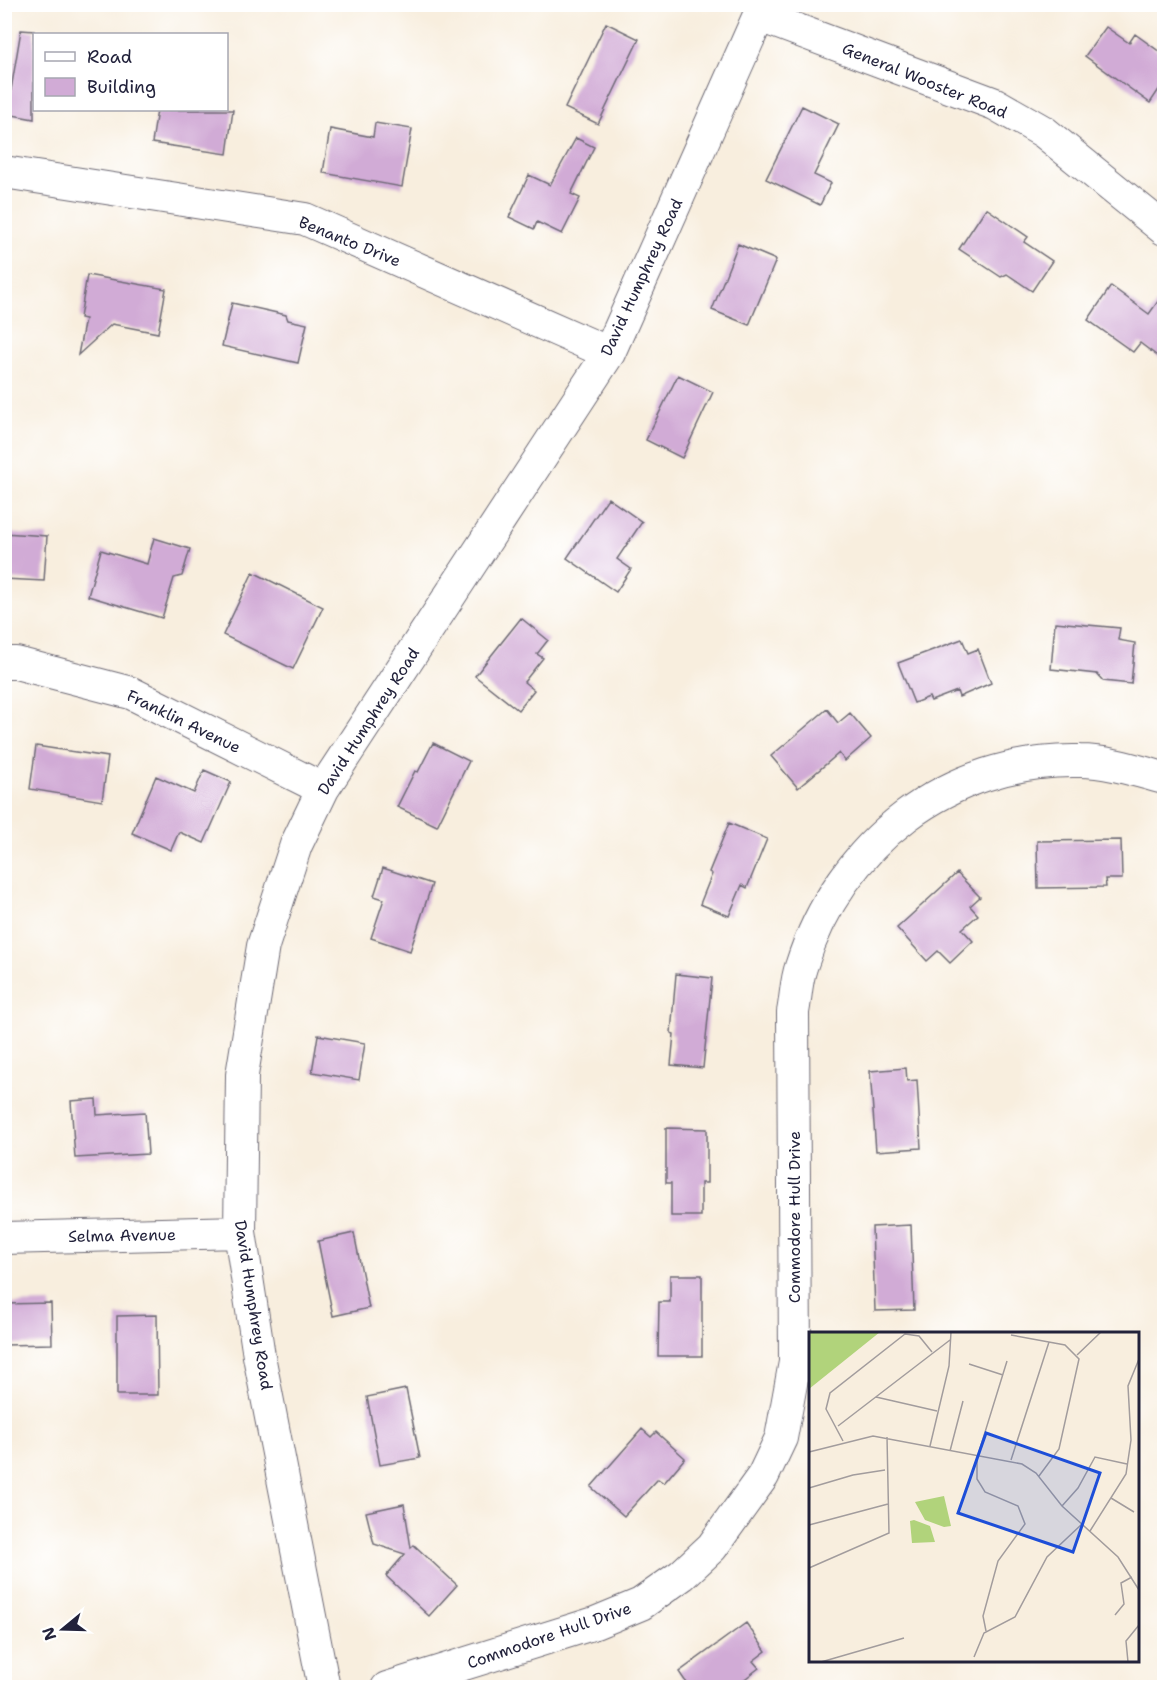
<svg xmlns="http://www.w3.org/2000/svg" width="1169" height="1692" font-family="'Shantell Sans',sans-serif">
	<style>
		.building { fill: #d1abd6 }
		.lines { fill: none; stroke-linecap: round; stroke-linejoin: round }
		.minor-casing { stroke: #6d6974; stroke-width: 34 }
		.minor { stroke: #fff; stroke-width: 32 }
		.labels { text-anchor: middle; stroke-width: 4.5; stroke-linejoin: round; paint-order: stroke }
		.street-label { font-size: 16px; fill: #22223b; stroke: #fff }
		.inset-road { fill: none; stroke: #a29c9d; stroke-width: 1.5 }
		.view { fill: #1d4ed8; fill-opacity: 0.15; stroke: #1d4ed8; stroke-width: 3 }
		.inset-edge { fill: none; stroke: #22223b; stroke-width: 3 }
	</style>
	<rect width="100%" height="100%" fill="#fff"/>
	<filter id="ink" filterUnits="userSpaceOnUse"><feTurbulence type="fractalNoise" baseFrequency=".0167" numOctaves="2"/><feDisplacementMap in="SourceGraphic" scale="12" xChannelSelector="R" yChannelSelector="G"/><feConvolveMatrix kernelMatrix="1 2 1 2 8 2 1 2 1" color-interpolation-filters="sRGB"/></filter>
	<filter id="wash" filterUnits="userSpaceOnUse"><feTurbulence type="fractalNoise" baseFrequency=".008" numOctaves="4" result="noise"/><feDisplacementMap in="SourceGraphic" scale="24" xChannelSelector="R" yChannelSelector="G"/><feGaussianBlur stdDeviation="1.35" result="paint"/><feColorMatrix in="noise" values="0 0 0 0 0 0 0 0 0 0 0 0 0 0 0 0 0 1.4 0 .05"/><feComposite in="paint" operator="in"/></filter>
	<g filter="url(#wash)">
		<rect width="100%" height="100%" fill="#f8eede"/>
		<g id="blocks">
			<!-- building -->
			<path class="building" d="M 606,23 L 639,39 L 598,124 L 565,108 Z
				M 1106,27 L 1129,43 L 1135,34 L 1164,55 L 1164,82 L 1150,103 L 1085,56 Z
				M 21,30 L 34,31 L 34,119 L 7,114 Z
				M 802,106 L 839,124 L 814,175 L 831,183 L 820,205 L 766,179 Z
				M 157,110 L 233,110 L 227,154 L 152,143 Z
				M 375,123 L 412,129 L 402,187 L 323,173 L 330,129 L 373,137 Z
				M 576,138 L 594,147 L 571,194 L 580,198 L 562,234 L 537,222 L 534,229 L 509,217 L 529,175 L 550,185 Z
				M 986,208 L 1028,237 L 1024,242 L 1052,261 L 1032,291 L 1007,274 L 1001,277 L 959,249 Z
				M 738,244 L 776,260 L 749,325 L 712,310 Z
				M 87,275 L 166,289 L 158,333 L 112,324 L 78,355 L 85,319 L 80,318 Z
				M 1111,286 L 1149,314 L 1164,293 L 1164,361 L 1140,343 L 1133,352 L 1088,320 Z
				M 232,303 L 286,315 L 288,320 L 307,324 L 298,363 L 222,346 Z
				M 678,375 L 713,392 L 682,458 L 646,440 Z
				M 608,498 L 642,522 L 617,559 L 631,569 L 616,592 L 567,558 Z
				M 4,533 L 47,536 L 44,581 L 4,579 Z
				M 154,538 L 190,549 L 182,576 L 174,578 L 162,618 L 88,596 L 101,550 L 147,564 Z
				M 253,572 L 323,607 L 293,669 L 223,635 Z
				M 521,618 L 548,640 L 537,654 L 543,658 L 524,682 L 534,690 L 518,710 L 475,676 Z
				M 1055,622 L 1120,628 L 1118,640 L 1135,643 L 1131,684 L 1103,681 L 1097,674 L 1051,669 Z
				M 962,639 L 968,653 L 978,649 L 991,683 L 959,697 L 957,691 L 931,701 L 929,697 L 914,703 L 898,663 Z
				M 827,709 L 838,723 L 850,713 L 871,738 L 845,761 L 839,753 L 798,788 L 771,756 Z
				M 433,743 L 469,761 L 437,826 L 397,807 L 415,771 L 418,772 Z
				M 36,746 L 108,757 L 102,801 L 30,789 Z
				M 204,770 L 231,782 L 204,843 L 179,832 L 171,850 L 132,833 L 156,776 L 194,793 Z
				M 729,823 L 767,839 L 747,888 L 742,885 L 729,916 L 700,904 L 712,874 L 709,872 Z
				M 1121,840 L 1122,879 L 1105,879 L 1106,887 L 1038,888 L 1037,841 Z
				M 383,868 L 432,884 L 410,951 L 371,938 L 384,899 L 374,896 Z
				M 957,873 L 980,897 L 970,906 L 978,915 L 962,929 L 973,941 L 950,963 L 938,951 L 927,961 L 897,928 Z
				M 676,974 L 712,978 L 703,1068 L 671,1065 L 674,1034 L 671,1033 Z
				M 318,1035 L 365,1043 L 359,1080 L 312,1072 Z
				M 906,1068 L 907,1081 L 917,1080 L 921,1148 L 876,1151 L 870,1071 Z
				M 96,1099 L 97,1115 L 145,1112 L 148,1154 L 75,1158 L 71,1101 Z
				M 666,1128 L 707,1129 L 707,1183 L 701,1183 L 701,1216 L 671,1216 L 671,1183 L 666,1183 Z
				M 911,1225 L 914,1310 L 875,1311 L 872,1227 Z
				M 354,1233 L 369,1308 L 333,1316 L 318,1241 Z
				M 670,1275 L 702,1275 L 702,1356 L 658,1356 L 659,1302 L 670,1302 Z
				M 51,1303 L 52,1344 L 4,1345 L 4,1304 Z
				M 157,1315 L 158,1395 L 117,1395 L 117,1316 Z
				M 406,1389 L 420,1458 L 380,1465 L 367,1397 Z
				M 642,1429 L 651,1437 L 656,1432 L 685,1458 L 664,1483 L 658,1479 L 624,1516 L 591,1487 Z
				M 404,1504 L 411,1548 L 414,1545 L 457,1585 L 429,1616 L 386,1576 L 405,1554 L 374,1544 L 366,1512 Z
				M 746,1623 L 766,1651 L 753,1661 L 759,1668 L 733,1688 L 690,1688 L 679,1672 Z"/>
		</g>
	</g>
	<g filter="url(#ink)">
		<use href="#blocks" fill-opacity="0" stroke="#6d6974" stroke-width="1.5"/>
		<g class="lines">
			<!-- minor casing -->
			<g class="minor-casing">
				<path id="minor" d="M 760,16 L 995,104 L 1044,132 L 1164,229
					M 4,172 L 305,219 L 609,353
					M 4,663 L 16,663 L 131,693 L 323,789
					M 4,1238 L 240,1232
					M 324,1688 L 259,1356 L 240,1232 L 242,1075 L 263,946 L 296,845 L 323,789 L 609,353 L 764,4
					M 387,1688 L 595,1623 L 641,1604 L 682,1575 L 712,1547 L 763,1476 L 781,1438 L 795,1362 L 793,1012 C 796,997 796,981 801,967 C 840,843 948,758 1080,761 C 1108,761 1138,771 1164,778"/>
			</g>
			<!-- minor -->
			<use href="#minor" class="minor"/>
		</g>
	</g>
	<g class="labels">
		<!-- street labels -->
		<g class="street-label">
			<text transform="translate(925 80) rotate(22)" y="6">General Wooster Road</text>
			<text transform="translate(350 241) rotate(22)" y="6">Benanto Drive</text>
			<text transform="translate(641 277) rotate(-65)" y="6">David Humphrey Road</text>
			<text transform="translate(184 721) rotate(26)" y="6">Franklin Avenue</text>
			<text transform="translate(368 721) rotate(-57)" y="6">David Humphrey Road</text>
			<text transform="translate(794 1217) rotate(-90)" y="6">Commodore Hull Drive</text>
			<text transform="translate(122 1235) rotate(-1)" y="6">Selma Avenue</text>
			<text transform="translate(254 1305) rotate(81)" y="6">David Humphrey Road</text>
			<text transform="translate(549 1635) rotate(-19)" y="6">Commodore Hull Drive</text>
		</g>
	</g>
	<!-- overview -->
	<g transform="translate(809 1332)">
		<rect width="330" height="330" fill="#f8eede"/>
		<path d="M 0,0 L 71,0 L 0,57 ZM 135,164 L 142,194 L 135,195 L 116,188 L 106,170 ZM 105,188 L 121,194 L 126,210 L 103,211 L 101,189 Z" fill="#b1d37b"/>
		<path class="inset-road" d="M 202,3 L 256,13 L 270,27 L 250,117 L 230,144M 268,23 L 292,0M 160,32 L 194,43M 67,65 L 128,79M 29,94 L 141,8M 34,109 L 17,77 L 21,61 L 96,2 L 110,4 L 123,20M 121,114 L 140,34 L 142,0M 141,119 L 154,69M 0,120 L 64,104 L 213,132 L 227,141 L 253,174 L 309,225 L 330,258M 202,128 L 240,10M 0,156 L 44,143 L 76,138M 302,166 L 325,180M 253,174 L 269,156 L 286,125 L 318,132M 0,193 L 79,172M 281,199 L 317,142 L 322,108 L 319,54 L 330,27M 0,236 L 80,201 L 78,105M 306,283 L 315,272 L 312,251 L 323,245M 177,299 L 174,284 L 189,229 L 216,192 L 209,174 L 176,160 L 168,147 L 168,126 L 198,29M 165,325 L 175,301 L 206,285 L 238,225 L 273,192M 12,330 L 95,306M 319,330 L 317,309 L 330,293"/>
		<path class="view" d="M 177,101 L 291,141 L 264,220 L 149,181 Z"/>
		<rect width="330" height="330" class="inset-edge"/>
	</g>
	<!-- margin -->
	<rect width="1169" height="1692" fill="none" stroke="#fff" stroke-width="24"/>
	<!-- legend -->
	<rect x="33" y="33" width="195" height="78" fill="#ffffff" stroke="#a7a7b1" stroke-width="1.5"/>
	<rect x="45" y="52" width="30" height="9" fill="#ffffff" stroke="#a7a7b1" stroke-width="1.5"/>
	<text x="87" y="63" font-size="18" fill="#22223b">Road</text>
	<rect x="45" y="78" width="30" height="18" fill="#d1abd6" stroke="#a7a7b1" stroke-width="1.5"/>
	<text x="87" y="93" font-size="18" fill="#22223b">Building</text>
	<!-- north arrow -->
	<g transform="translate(63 1629) rotate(251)" stroke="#ffffff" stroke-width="4.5" paint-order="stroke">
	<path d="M0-4.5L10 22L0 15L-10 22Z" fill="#22223b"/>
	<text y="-9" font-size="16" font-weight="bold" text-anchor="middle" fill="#22223b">N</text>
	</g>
</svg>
